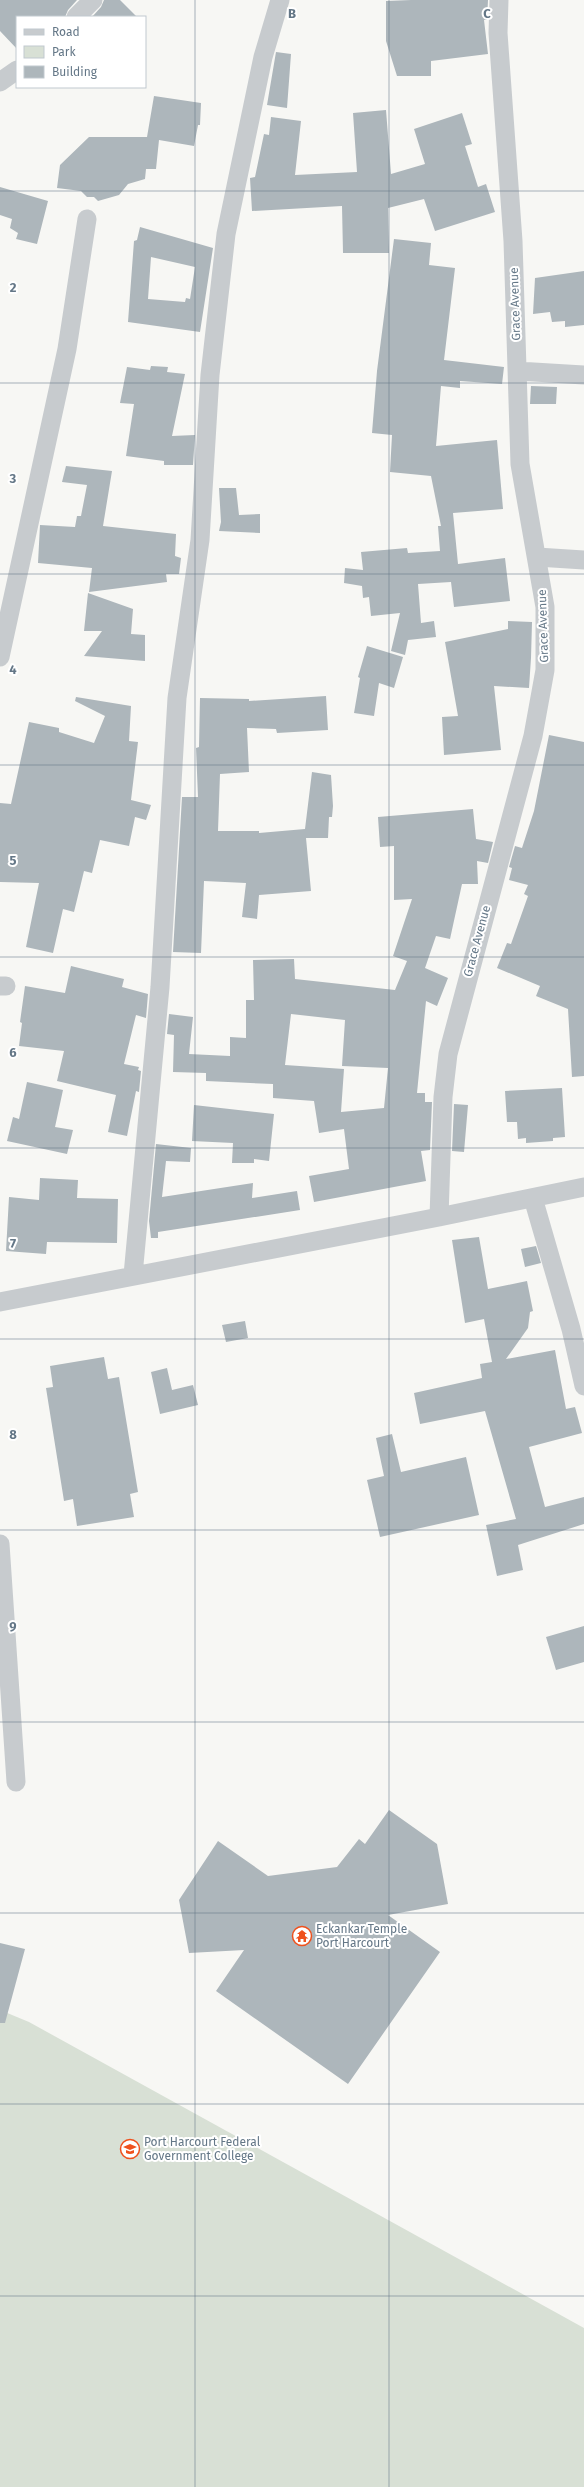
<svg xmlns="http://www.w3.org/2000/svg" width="584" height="2487" font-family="'Fira Sans',sans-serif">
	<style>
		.green { fill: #d8e0d5 }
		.building { fill: #adb6bb; fill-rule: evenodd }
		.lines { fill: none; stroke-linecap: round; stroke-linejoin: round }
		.street { stroke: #c7cbce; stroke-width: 19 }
		.grid { fill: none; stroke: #647787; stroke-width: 1; stroke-opacity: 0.55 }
		.labels { text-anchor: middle; stroke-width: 4; stroke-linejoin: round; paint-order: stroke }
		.street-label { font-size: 12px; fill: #647787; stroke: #fff }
		.poi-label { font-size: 12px; fill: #647787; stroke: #fff; text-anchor: start }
		.grid-label { font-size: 13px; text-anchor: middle; font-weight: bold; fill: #647787; stroke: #fff; stroke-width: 4; stroke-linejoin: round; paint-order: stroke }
	</style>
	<rect width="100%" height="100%" fill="#f7f7f4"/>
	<!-- green -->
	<path class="green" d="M 0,2010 L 29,2022 L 584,2328 L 584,2487 L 0,2487 Z"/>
	<!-- building -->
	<path class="building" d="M 0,0 L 77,0 L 68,10 L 65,17 L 17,17 L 17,49 L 0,31 Z
		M 104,0 L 120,0 L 137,17 L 92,17 L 101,7 Z
		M 411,0 L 488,0 L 487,20 L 484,20 L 488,54 L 431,61 L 431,76 L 397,76 L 386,41 L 386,1 Z
		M 276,52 L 291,54 L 287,108 L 267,105 Z
		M 154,96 L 201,103 L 200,125 L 198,125 L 194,146 L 159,140 L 156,169 L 146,169 L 145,179 L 128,184 L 119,195 L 98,201 L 94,197 L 87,197 L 81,191 L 57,188 L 60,165 L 89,137 L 147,137 Z
		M 386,110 L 391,174 L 425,164 L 414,129 L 462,113 L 472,144 L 465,146 L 478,187 L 486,184 L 495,212 L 435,231 L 424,199 L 388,208 L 389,253 L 343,253 L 342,206 L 252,211 L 250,178 L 255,177 L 264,134 L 269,135 L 271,117 L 301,121 L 295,175 L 357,172 L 353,113 Z
		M 0,187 L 48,201 L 37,244 L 16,239 L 18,233 L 10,228 L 12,219 L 0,215 Z
		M 140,227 L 213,248 L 200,332 L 128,322 L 134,241 L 137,240 ZM 151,257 L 195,267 L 190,299 L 186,298 L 185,302 L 148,299 Z
		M 394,239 L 431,243 L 429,265 L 455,268 L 444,360 L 504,367 L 502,384 L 460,381 L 460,388 L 441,386 L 436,446 L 497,440 L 503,509 L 453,513 L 458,564 L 505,558 L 510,601 L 454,607 L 451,582 L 418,584 L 421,623 L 434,621 L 436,637 L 408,640 L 405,655 L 391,651 L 400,613 L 371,616 L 369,597 L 363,598 L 362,586 L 344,583 L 345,568 L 363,570 L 361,552 L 407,548 L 408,553 L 440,551 L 438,526 L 441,526 L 431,476 L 390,472 L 392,435 L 372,433 L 377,371 Z
		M 584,271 L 584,325 L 565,327 L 565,321 L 552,322 L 550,312 L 533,314 L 535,278 Z
		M 151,366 L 168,367 L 167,372 L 185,374 L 172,436 L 195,435 L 193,465 L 164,465 L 164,461 L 126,456 L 134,404 L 120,403 L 127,367 L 150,370 Z
		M 531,386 L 557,387 L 556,404 L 530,404 Z
		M 66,466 L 112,471 L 103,526 L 176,534 L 175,556 L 181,558 L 179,574 L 166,574 L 167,582 L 89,592 L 92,568 L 38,563 L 40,525 L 75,527 L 77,516 L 81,516 L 87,485 L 62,482 Z
		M 219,488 L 236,488 L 239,515 L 260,514 L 260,533 L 219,531 L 221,522 Z
		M 88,593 L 133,609 L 131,634 L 145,635 L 145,661 L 84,656 L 102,631 L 84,631 Z
		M 508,621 L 532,622 L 531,658 L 529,688 L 494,686 L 501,750 L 444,755 L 442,717 L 458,716 L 445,642 L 508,629 Z
		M 367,646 L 403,657 L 394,688 L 379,683 L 374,716 L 354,713 L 360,678 L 358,677 Z
		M 326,696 L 328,730 L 277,733 L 276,729 L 247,728 L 249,772 L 220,774 L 218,831 L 259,831 L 259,833 L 305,829 L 312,772 L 331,775 L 333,806 L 332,817 L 329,817 L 328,838 L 306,838 L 311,891 L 259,895 L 257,919 L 242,917 L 246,883 L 204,881 L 201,953 L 173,952 L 182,797 L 198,797 L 196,748 L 199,747 L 200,698 L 249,699 L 249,701 Z
		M 76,697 L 131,706 L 129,741 L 138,742 L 131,800 L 151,805 L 146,820 L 135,817 L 129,846 L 100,840 L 92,873 L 84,871 L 74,912 L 63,909 L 53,953 L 26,947 L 39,883 L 0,882 L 0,803 L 11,804 L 29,722 L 59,728 L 59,732 L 94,743 L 105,716 L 75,701 Z
		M 549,735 L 584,742 L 584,1076 L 572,1077 L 568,1009 L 536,996 L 540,986 L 497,968 L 507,943 L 511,944 L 528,896 L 524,894 L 528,885 L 509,880 L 512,868 L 509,867 L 515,846 L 522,848 L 534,811 Z
		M 473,809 L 476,839 L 493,842 L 488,863 L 477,861 L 478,884 L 462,884 L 450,939 L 436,936 L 425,968 L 448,978 L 437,1006 L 426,1001 L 417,1093 L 425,1093 L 425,1102 L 432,1102 L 430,1150 L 421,1151 L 426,1181 L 314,1202 L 309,1176 L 349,1169 L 344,1129 L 319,1133 L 314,1101 L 273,1098 L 273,1084 L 206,1081 L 206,1073 L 173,1072 L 174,1035 L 167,1034 L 169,1014 L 193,1017 L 189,1054 L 230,1056 L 230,1037 L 246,1038 L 246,1000 L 254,1000 L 253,960 L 294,959 L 295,979 L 395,990 L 407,961 L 393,956 L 412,899 L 394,900 L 394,846 L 380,847 L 378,817 ZM 291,1014 L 345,1020 L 342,1066 L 388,1068 L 384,1108 L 341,1112 L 344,1069 L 285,1065 Z
		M 71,966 L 124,979 L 122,987 L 148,994 L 146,1018 L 136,1015 L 124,1064 L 139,1067 L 138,1070 L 141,1071 L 139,1092 L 136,1091 L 127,1136 L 108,1132 L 116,1095 L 57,1081 L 64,1051 L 19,1046 L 22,1023 L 20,1022 L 25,986 L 65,993 Z
		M 27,1082 L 63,1090 L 55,1127 L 73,1130 L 67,1154 L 7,1141 L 13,1117 L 19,1119 Z
		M 562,1088 L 565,1137 L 553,1138 L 553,1141 L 526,1143 L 526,1138 L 518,1139 L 517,1122 L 507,1122 L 505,1091 Z
		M 454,1104 L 468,1105 L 464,1152 L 452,1151 Z
		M 194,1105 L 274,1114 L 269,1161 L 254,1159 L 254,1163 L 232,1163 L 233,1143 L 192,1141 Z
		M 156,1144 L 191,1148 L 190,1162 L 166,1161 L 162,1197 L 253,1183 L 252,1198 L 297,1191 L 300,1210 L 158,1232 L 158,1238 L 151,1238 L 149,1221 Z
		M 40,1178 L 78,1180 L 77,1198 L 118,1199 L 117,1243 L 47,1242 L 46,1254 L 6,1251 L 9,1197 L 39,1200 Z
		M 479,1237 L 488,1289 L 527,1281 L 533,1311 L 530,1312 L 528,1328 L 506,1359 L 555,1350 L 566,1409 L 575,1407 L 582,1433 L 529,1447 L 545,1507 L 584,1497 L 584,1524 L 518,1545 L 523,1570 L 497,1576 L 486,1525 L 516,1519 L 485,1411 L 420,1424 L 414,1393 L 482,1378 L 480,1364 L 492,1362 L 484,1319 L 465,1323 L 452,1240 Z
		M 536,1246 L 541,1263 L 525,1267 L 521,1249 Z
		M 245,1321 L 248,1338 L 226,1342 L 222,1325 Z
		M 104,1357 L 108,1379 L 119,1377 L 138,1492 L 130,1494 L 134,1517 L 77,1526 L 73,1499 L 64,1501 L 46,1388 L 53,1387 L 50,1366 Z
		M 167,1368 L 172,1390 L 193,1385 L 198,1405 L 160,1414 L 151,1372 Z
		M 392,1434 L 401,1472 L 466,1457 L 479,1515 L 380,1537 L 367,1480 L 384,1476 L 376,1438 Z
		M 584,1626 L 584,1662 L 556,1670 L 546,1637 Z
		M 389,1810 L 437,1844 L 448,1904 L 388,1915 L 440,1952 L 348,2084 L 216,1991 L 244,1950 L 189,1953 L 179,1900 L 218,1841 L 268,1876 L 337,1867 L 359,1839 L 365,1844 Z
		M 0,1943 L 25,1949 L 5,2023 L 0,2023 Z"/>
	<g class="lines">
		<!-- street -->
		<path class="street" d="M 76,17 L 93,0
			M 0,82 L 17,70
			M 517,371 L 584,375
			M 537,557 L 584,560
			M 0,657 L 67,349 L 87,219
			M 0,986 L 6,986
			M 533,1198 L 571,1329 L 584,1386
			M 439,1217 L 443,1097 L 448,1054 L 533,736 L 545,670 L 545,607 L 520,464 L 513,241 L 498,33 L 499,0
			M 133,1275 L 160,987 L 177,698 L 200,540 L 210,375 L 226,234 L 263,57 L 280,0
			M 0,1302 L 439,1217 L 584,1187
			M 0,1544 L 16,1782"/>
	</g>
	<!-- grid -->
	<path class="grid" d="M 195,0 L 195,2487M 389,0 L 389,2487M 0,191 L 584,191M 0,383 L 584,383M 0,574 L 584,574M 0,765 L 584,765M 0,957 L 584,957M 0,1148 L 584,1148M 0,1339 L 584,1339M 0,1530 L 584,1530M 0,1722 L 584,1722M 0,1913 L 584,1913M 0,2104 L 584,2104M 0,2296 L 584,2296"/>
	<!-- icons -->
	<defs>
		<g id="temple-ring" transform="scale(1)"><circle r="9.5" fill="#fff" stroke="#ef511d" stroke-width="1.5"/><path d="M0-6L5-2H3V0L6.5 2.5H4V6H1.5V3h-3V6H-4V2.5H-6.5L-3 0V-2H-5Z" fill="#ef511d"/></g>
		<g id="university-ring" transform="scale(1)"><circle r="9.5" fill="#fff" stroke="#ef511d" stroke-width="1.5"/><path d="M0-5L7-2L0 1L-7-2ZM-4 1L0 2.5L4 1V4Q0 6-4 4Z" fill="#ef511d"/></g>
	</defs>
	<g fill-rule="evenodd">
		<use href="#temple-ring" x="302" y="1936"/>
		<use href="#university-ring" x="130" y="2149"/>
	</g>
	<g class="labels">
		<!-- street labels -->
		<g class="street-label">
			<text transform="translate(515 304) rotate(-92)" y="4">Grace Avenue</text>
			<text transform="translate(543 626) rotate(-92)" y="4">Grace Avenue</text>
			<text transform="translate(477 941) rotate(-75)" y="4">Grace Avenue</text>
		</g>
		<!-- poi labels -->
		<g class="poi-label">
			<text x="316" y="1933">Eckankar Temple<tspan x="316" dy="14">Port Harcourt</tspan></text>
			<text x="144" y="2146">Port Harcourt Federal<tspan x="144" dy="14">Government College</tspan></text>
		</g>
	</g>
	<g class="grid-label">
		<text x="292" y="18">B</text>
		<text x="487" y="18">C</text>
		<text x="13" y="292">2</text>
		<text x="13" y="483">3</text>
		<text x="13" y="674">4</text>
		<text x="13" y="865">5</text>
		<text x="13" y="1057">6</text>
		<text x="13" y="1248">7</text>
		<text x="13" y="1439">8</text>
		<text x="13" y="1631">9</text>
	</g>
	<!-- legend -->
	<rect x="16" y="16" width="130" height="72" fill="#ffffff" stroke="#c1c9cf"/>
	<rect x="24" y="29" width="20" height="6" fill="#c7cbce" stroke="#c1c9cf"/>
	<text x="52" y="36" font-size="12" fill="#647787">Road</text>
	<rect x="24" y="46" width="20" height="12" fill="#d8e0d5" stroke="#c1c9cf"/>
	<text x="52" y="56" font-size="12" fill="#647787">Park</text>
	<rect x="24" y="66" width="20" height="12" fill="#adb6bb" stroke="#c1c9cf"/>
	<text x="52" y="76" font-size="12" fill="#647787">Building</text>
</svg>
